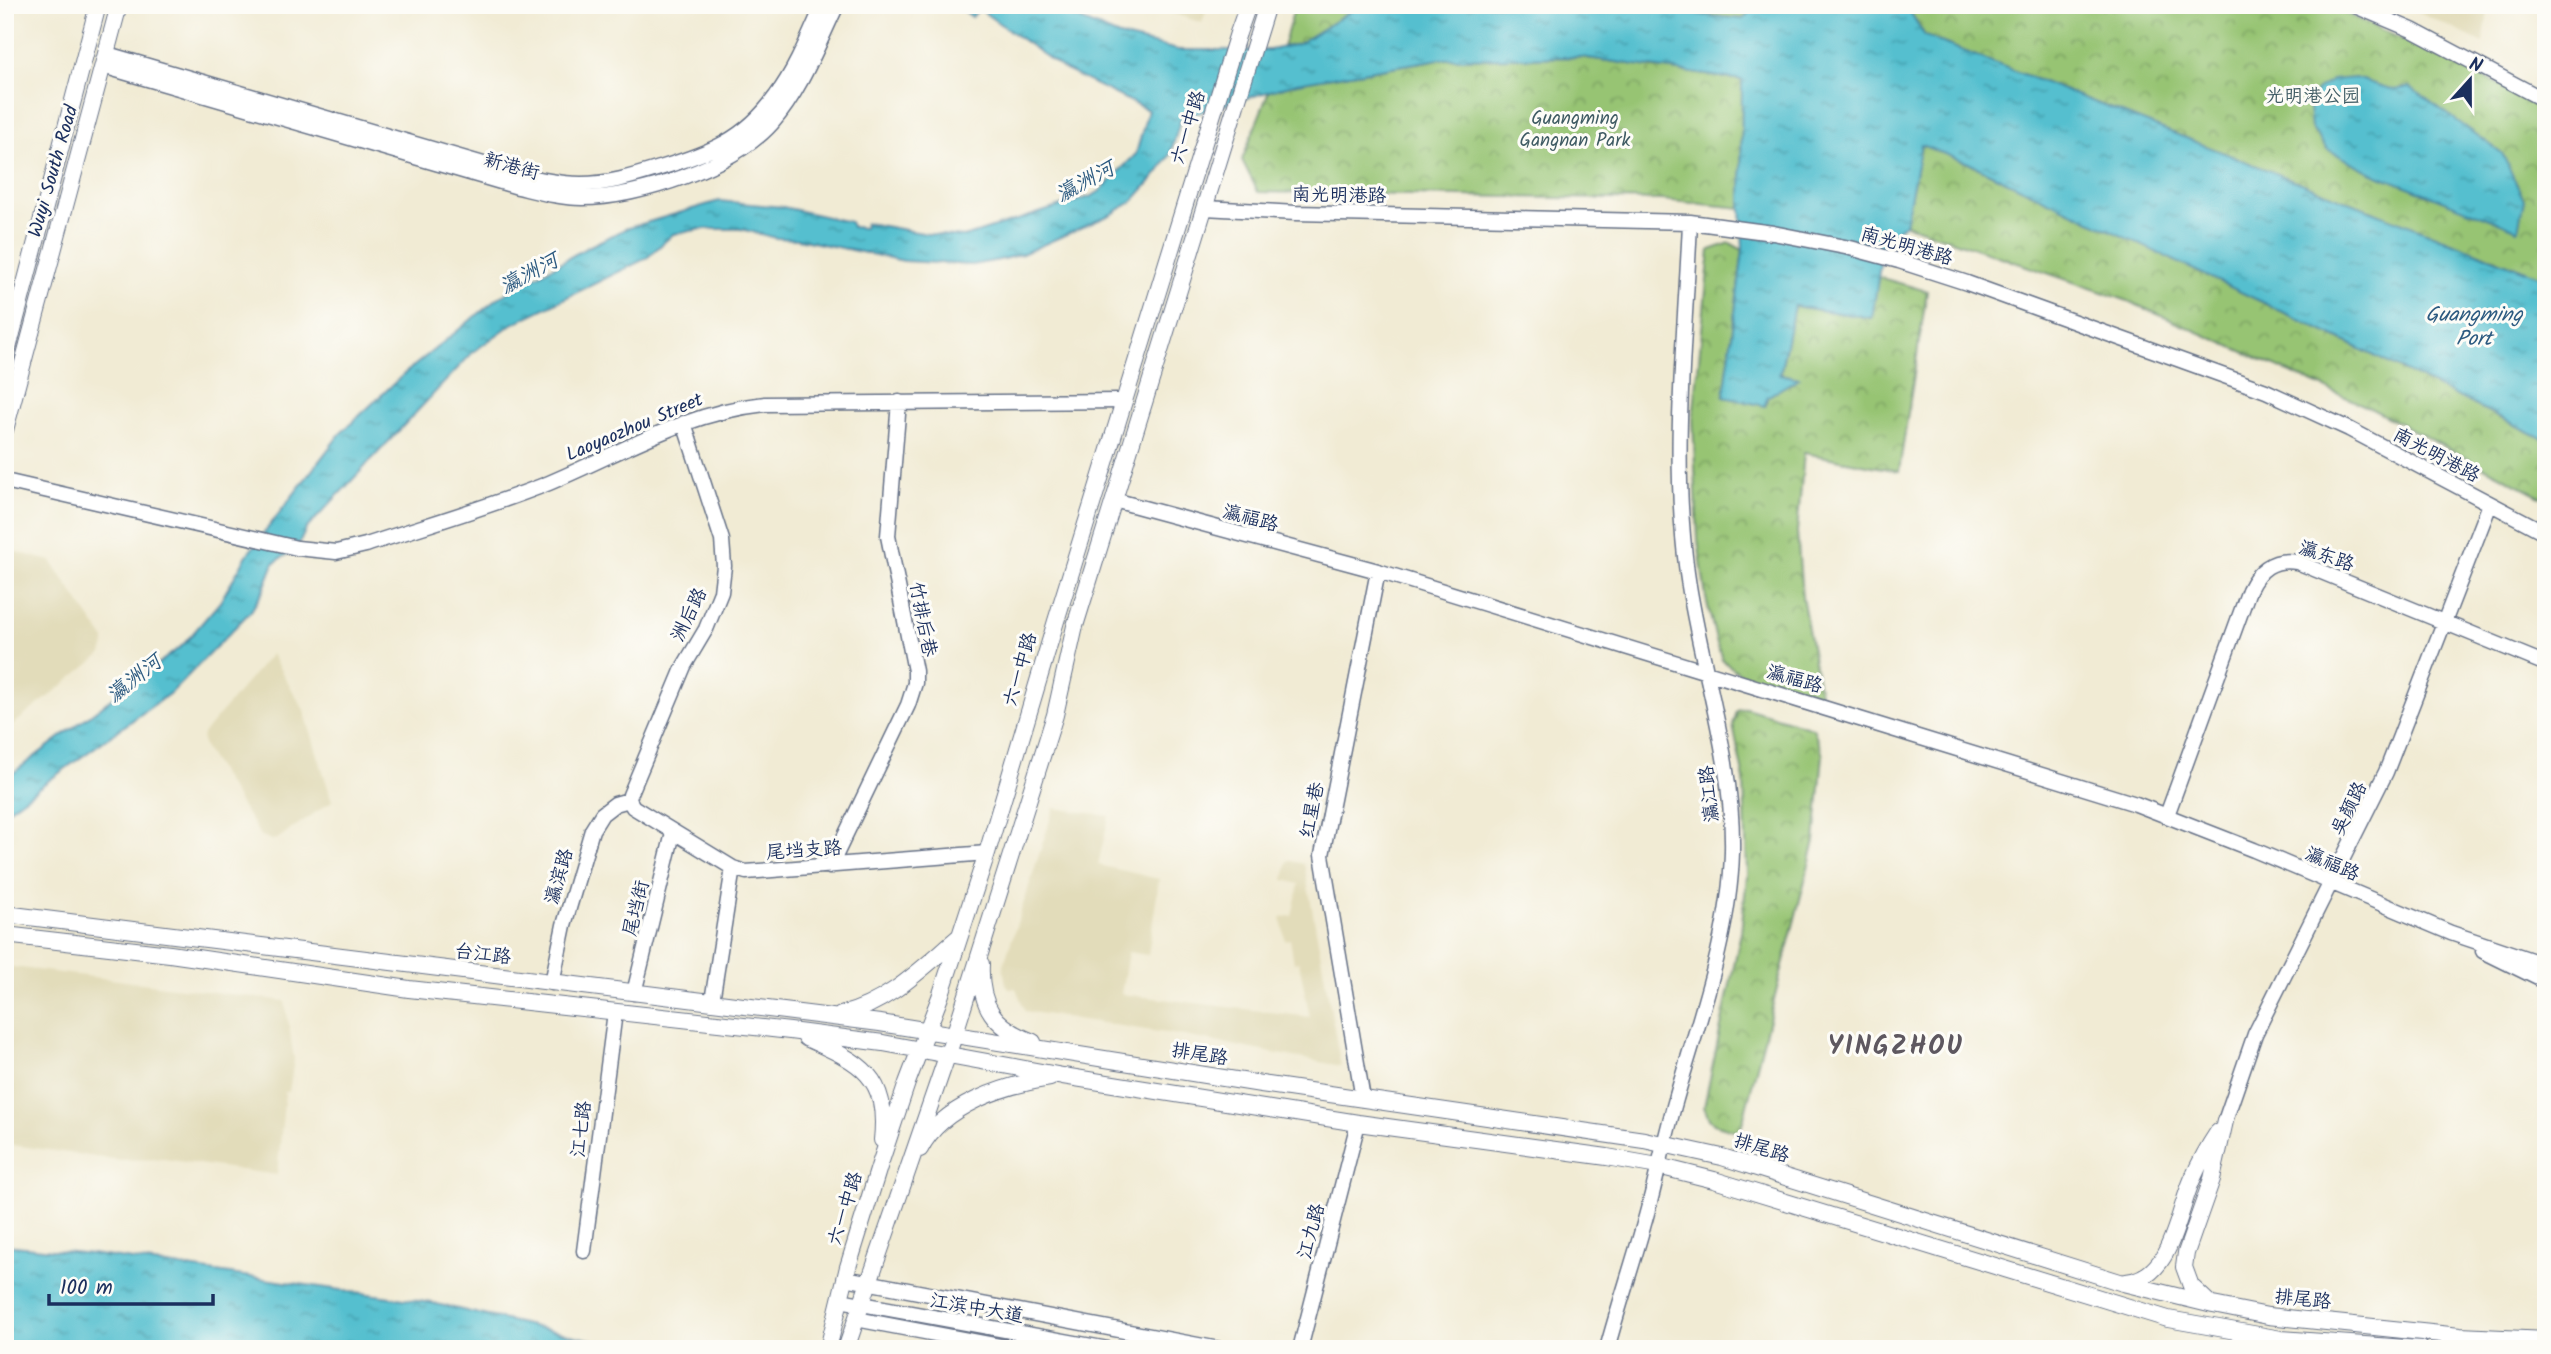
<svg xmlns="http://www.w3.org/2000/svg" width="2551" height="1354" font-family="Kalam,'LXGW WenKai TC',sans-serif">
	<style>
		.built { fill: #e2dcba }
		.park { fill: url(#park-crowns); stroke: #597a68; stroke-width: 2 }
		.water { fill: url(#water-ripples); stroke: #387796; stroke-width: 2 }
		.lines { fill: none; stroke-linecap: round; stroke-linejoin: round }
		.secondary-casing { stroke: #667187; stroke-width: 17 }
		.primary-casing { stroke: #667187; stroke-width: 18 }
		.secondary { stroke: #fff; stroke-width: 14 }
		.primary { stroke: #fff; stroke-width: 16 }
		.primary-bridge-casing { stroke: #667187; stroke-width: 18; stroke-linecap: butt }
		.primary-bridge { stroke: #fff; stroke-width: 16 }
		.labels { text-anchor: middle; stroke-width: 6; stroke-linejoin: round; paint-order: stroke }
		.park-label { font-size: 19px; fill: #405c64; stroke: #fdfcf7 }
		.street-label { font-size: 19px; fill: #1b2f5e; stroke: #fdfcf7 }
		.water-label { font-size: 21px; font-style: italic; fill: #2c5a80; stroke: #fdfcf7 }
		.district-label { font-size: 26px; font-weight: bold; letter-spacing: 2px; fill: #5e5860; stroke: #fdfcf7 }
	</style>
	<defs>
		<pattern id="park-crowns" width="20" height="18" patternUnits="userSpaceOnUse" patternTransform="scale(1.75)"><rect width="20" height="18" fill="#97c473"/><path d="M2 6a3 3 0 1 1 6 0M12 15a3 3 0 1 1 6 0" fill="none" stroke="#7aa062"/></pattern>
		<pattern id="water-ripples" width="26" height="14" patternUnits="userSpaceOnUse" patternTransform="scale(1.75)"><rect width="26" height="14" fill="#54bfcf"/><path d="M2 4q2-2 4 0t4 0M15 11q2-2 4 0t4 0" fill="none" stroke="#459cab"/></pattern>
	</defs>
	<rect width="100%" height="100%" fill="#fdfcf7"/>
	<filter id="ink" filterUnits="userSpaceOnUse"><feTurbulence type="fractalNoise" baseFrequency=".0143" numOctaves="2"/><feDisplacementMap in="SourceGraphic" scale="14" xChannelSelector="R" yChannelSelector="G"/><feConvolveMatrix kernelMatrix="1 2 1 2 8 2 1 2 1" color-interpolation-filters="sRGB"/></filter>
	<filter id="wash" filterUnits="userSpaceOnUse"><feTurbulence type="fractalNoise" baseFrequency=".00686" numOctaves="4" result="noise"/><feDisplacementMap in="SourceGraphic" scale="28" xChannelSelector="R" yChannelSelector="G"/><feGaussianBlur stdDeviation="1.57" result="paint"/><feColorMatrix in="noise" values="0 0 0 0 0 0 0 0 0 0 0 0 0 0 0 0 0 1.4 0 .05"/><feComposite in="paint" operator="in"/></filter>
	<g filter="url(#wash)">
		<rect width="100%" height="100%" fill="#f1ebd4"/>
		<!-- built -->
		<path class="built" d="M 1154,5 L 1208,5 L 1202,23 L 1154,7 Z
			M 2405,5 L 2489,5 L 2483,43 Z
			M 9,550 L 51,561 L 105,640 L 105,644 L 102,654 L 5,731 L 5,566 Z
			M 271,654 L 304,710 L 332,801 L 277,839 L 271,840 L 260,835 L 205,749 L 202,741 L 203,734 Z
			M 1054,808 L 1109,816 L 1098,865 L 1159,879 L 1148,955 L 1128,952 L 1121,994 L 1310,1017 L 1299,962 L 1294,963 L 1290,939 L 1285,940 L 1281,917 L 1292,916 L 1299,884 L 1284,880 L 1288,860 L 1304,864 L 1341,1066 L 1185,1036 L 1025,1011 L 1016,988 L 1010,989 L 1006,984 L 1003,967 Z
			M 5,966 L 285,1001 L 294,1059 L 289,1092 L 285,1092 L 277,1175 L 164,1159 L 120,1160 L 5,1144 Z"/>
		<!-- park -->
		<path class="park" d="M 1295,5 L 1361,5 L 1298,44 L 1283,47 Z
			M 1603,5 L 1756,5 L 1743,19 Z
			M 1906,5 L 2328,5 L 2509,89 L 2546,114 L 2546,279 L 1925,36 Z
			M 1580,57 L 1742,80 L 1741,208 L 1662,200 L 1258,192 L 1242,160 L 1269,91 L 1296,83 L 1440,59 Z
			M 1921,145 L 1966,162 L 2340,339 L 2546,440 L 2546,499 L 2368,407 L 2128,301 L 1905,224 Z
			M 1730,243 L 1743,250 L 1724,397 L 1766,405 L 1767,397 L 1798,378 L 1780,374 L 1794,306 L 1872,318 L 1878,277 L 1927,291 L 1899,471 L 1804,453 L 1797,532 L 1802,596 L 1820,694 L 1739,673 L 1722,660 L 1716,640 L 1706,598 L 1698,540 L 1693,419 L 1710,250 Z
			M 1746,708 L 1813,728 L 1823,755 L 1815,841 L 1740,1132 L 1714,1124 L 1709,1119 L 1704,1107 L 1741,932 L 1747,875 L 1744,780 L 1733,725 L 1737,711 Z"/>
		<!-- water -->
		<path class="water" d="M 957,5 L 1046,5 L 1119,36 L 1178,50 L 1270,50 L 1298,44 L 1361,5 L 1603,5 L 1743,19 L 1756,5 L 1906,5 L 1925,36 L 2546,279 L 2546,440 L 2340,339 L 1966,162 L 1921,145 L 1905,224 L 1884,239 L 1872,318 L 1794,306 L 1780,374 L 1799,378 L 1767,397 L 1765,406 L 1724,397 L 1743,250 L 1741,208 L 1742,80 L 1580,57 L 1440,59 L 1297,83 L 1181,118 L 1170,155 L 1158,173 L 1134,200 L 1112,214 L 1022,254 L 999,260 L 972,265 L 904,261 L 798,239 L 776,238 L 741,229 L 702,229 L 673,234 L 647,258 L 512,324 L 473,352 L 306,529 L 297,548 L 274,563 L 263,591 L 251,611 L 173,691 L 5,812 L 5,779 L 183,645 L 220,602 L 247,555 L 340,434 L 404,374 L 498,298 L 588,247 L 625,229 L 719,201 L 783,207 L 850,222 L 852,227 L 864,228 L 866,223 L 928,234 L 964,237 L 1092,196 L 1100,191 L 1136,154 L 1148,110 L 1065,70 L 979,9 L 972,17 Z
			M 2355,78 L 2394,90 L 2410,87 L 2502,153 L 2524,200 L 2518,230 L 2370,172 L 2327,149 L 2311,128 L 2309,108 L 2316,90 L 2332,80 Z
			M 5,1245 L 91,1254 L 432,1303 L 631,1349 L 5,1349 Z"/>
	</g>
	<g filter="url(#ink)">
		<g class="lines">
			<!-- secondary casing -->
			<g class="secondary-casing">
				<path id="secondary" d="M 2353,5 L 2412,30 L 2546,101
					M 107,54 L 518,174 C 539,179 560,184 581,184 C 609,184 634,176 660,168 C 709,153 745,140 776,96 C 796,69 809,36 823,5
					M 103,66 L 518,187 C 539,192 560,198 582,198 C 639,198 734,166 772,123 C 801,90 818,44 837,5
					M 1205,208 L 1296,213 L 1690,222 L 1773,233 L 1850,248 L 1899,261 L 1967,283 L 2266,391 L 2349,429 L 2546,533
					M 684,423 L 722,540 L 724,566 L 721,592 L 706,629 L 684,666 L 630,795 L 629,800 L 633,807 L 733,868 L 746,872 L 987,853
					M 5,481 L 297,548 L 336,552 L 366,545 C 426,525 490,507 549,483 C 620,453 687,412 765,404 L 1124,401
					M 1114,500 L 1378,571 L 2136,804 L 2254,850 L 2451,933 L 2546,965
					M 2167,815 L 2249,590 C 2259,569 2273,558 2297,562 L 2546,664
					M 830,867 L 908,705 L 915,683 L 915,671 L 888,536 L 899,402
					M 2483,951 L 2546,982
					M 552,983 L 564,925 L 592,830 L 602,814 L 615,804 L 629,800
					M 634,993 L 673,833
					M 712,1001 L 733,868
					M 1363,1099 L 1322,855 L 1378,571
					M 2225,1121 L 2255,1034 L 2386,772 L 2490,504
					M 584,1251 L 615,1012
					M 845,1278 L 1219,1349
					M 840,1300 L 1108,1349
					M 856,1319 L 1015,1349
					M 1300,1349 L 1358,1123
					M 1607,1349 C 1621,1297 1639,1246 1652,1194 C 1660,1162 1667,1130 1676,1099 C 1699,1018 1730,936 1732,852 C 1734,757 1700,666 1687,573 C 1671,453 1685,342 1690,222"/>
			</g>
			<!-- primary casing -->
			<g class="primary-casing">
				<path id="primary" d="M 1238,33 L 1248,5
					M 5,360 L 98,5
					M 5,430 L 119,5
					M 5,914 L 880,1023 L 1261,1084 L 1644,1140 L 1722,1157 L 2123,1283 L 2213,1305 L 2268,1316 L 2460,1336 L 2546,1340
					M 5,935 L 170,954 L 409,989 L 790,1031 L 883,1043 L 1063,1076 L 1358,1123 L 1607,1157 L 1658,1166 L 1714,1180 L 2168,1319 L 2281,1339 L 2420,1349
					M 981,964 C 979,1006 994,1027 1033,1042
					M 841,1015 C 889,1003 923,967 960,936
					M 806,1038 C 859,1062 889,1074 882,1140
					M 920,1149 C 942,1105 1005,1085 1050,1078
					M 2126,1282 C 2172,1278 2177,1214 2192,1180 C 2199,1164 2208,1147 2218,1132
					M 2208,1302 L 2191,1286 L 2184,1267 L 2186,1253 L 2212,1179 L 2225,1121
					M 828,1349 L 848,1267 L 879,1167 L 907,1083 L 940,997 L 987,853 L 1056,621 L 1215,107
					M 846,1349 L 954,1036 L 1055,715 L 1075,626 L 1267,5"/>
			</g>
			<!-- secondary -->
			<use href="#secondary" class="secondary"/>
			<!-- primary -->
			<use href="#primary" class="primary"/>
			<!-- primary-bridge casing -->
			<g class="primary-bridge-casing">
				<path id="primary-bridge" d="M 1215,107 L 1238,33"/>
			</g>
			<!-- primary-bridge -->
			<use href="#primary-bridge" class="primary-bridge"/>
		</g>
	</g>
	<g class="labels">
		<!-- park labels -->
		<g class="park-label">
			<text x="2313" y="102">光明港公园</text>
			<text x="1575" y="124">Guangming<tspan x="1575" dy="22">Gangnan Park</tspan></text>
		</g>
		<!-- street labels -->
		<g class="street-label">
			<text transform="translate(1187 127) rotate(-73)" y="7">六一中路</text>
			<text transform="translate(512 165) rotate(15)" y="7">新港街</text>
			<text transform="translate(52 171) rotate(-74)" y="7">Wuyi South Road</text>
			<text transform="translate(1339 194) rotate(1)" y="7">南光明港路</text>
			<text transform="translate(1907 245) rotate(16)" y="7">南光明港路</text>
			<text transform="translate(634 426) rotate(-23)" y="7">Laoyaozhou Street</text>
			<text transform="translate(2437 454) rotate(28)" y="7">南光明港路</text>
			<text transform="translate(1251 517) rotate(15)" y="7">瀛福路</text>
			<text transform="translate(2327 555) rotate(19)" y="7">瀛东路</text>
			<text transform="translate(688 614) rotate(-64)" y="7">洲后路</text>
			<text transform="translate(924 619) rotate(79)" y="7">竹排后巷</text>
			<text transform="translate(1019 669) rotate(-74)" y="7">六一中路</text>
			<text transform="translate(1795 678) rotate(16)" y="7">瀛福路</text>
			<text transform="translate(1708 794) rotate(-96)" y="7">瀛江路</text>
			<text transform="translate(2348 808) rotate(-64)" y="7">吴颜路</text>
			<text transform="translate(1311 810) rotate(-79)" y="7">红星巷</text>
			<text transform="translate(804 849) rotate(-4)" y="7">尾垱支路</text>
			<text transform="translate(2333 863) rotate(24)" y="7">瀛福路</text>
			<text transform="translate(558 876) rotate(-74)" y="7">瀛滨路</text>
			<text transform="translate(635 908) rotate(-76)" y="7">尾垱街</text>
			<text transform="translate(483 953) rotate(7)" y="7">台江路</text>
			<text transform="translate(1200 1053) rotate(9)" y="7">排尾路</text>
			<text transform="translate(580 1129) rotate(-83)" y="7">江七路</text>
			<text transform="translate(1762 1147) rotate(17)" y="7">排尾路</text>
			<text transform="translate(844 1208) rotate(-73)" y="7">六一中路</text>
			<text transform="translate(1310 1231) rotate(-75)" y="7">江九路</text>
			<text transform="translate(2303 1298) rotate(6)" y="7">排尾路</text>
			<text transform="translate(977 1307) rotate(10)" y="7">江滨中大道</text>
		</g>
		<!-- water labels -->
		<g class="water-label">
			<text transform="translate(1085 181) rotate(-28)" y="7">瀛洲河</text>
			<text transform="translate(529 273) rotate(-28)" y="7">瀛洲河</text>
			<text x="2474" y="321">Guangming<tspan x="2474" dy="24">Port</tspan></text>
			<text transform="translate(134 678) rotate(-38)" y="7">瀛洲河</text>
		</g>
		<!-- district labels -->
		<g class="district-label">
			<text x="1896" y="1054">YINGZHOU</text>
		</g>
	</g>
	<!-- margin -->
	<rect width="2551" height="1354" fill="none" stroke="#fdfcf7" stroke-width="28"/>
	<!-- north arrow -->
	<g transform="translate(2470 80) rotate(21)" stroke="#fdfcf7" stroke-width="5" paint-order="stroke">
	<path d="M0-5L12 26L0 18L-12 26Z" fill="#1b2f5e"/>
	<text y="-10" font-size="19" font-weight="bold" text-anchor="middle" fill="#1b2f5e">N</text>
	</g>
	<!-- scale -->
	<path d="M49 1294v10h164v-10" fill="none" stroke="#1b2f5e" stroke-width="3.5"/>
	<text x="60" y="1294" font-size="21" fill="#1b2f5e" stroke="#fdfcf7" stroke-width="5" paint-order="stroke">100 m</text>
</svg>
